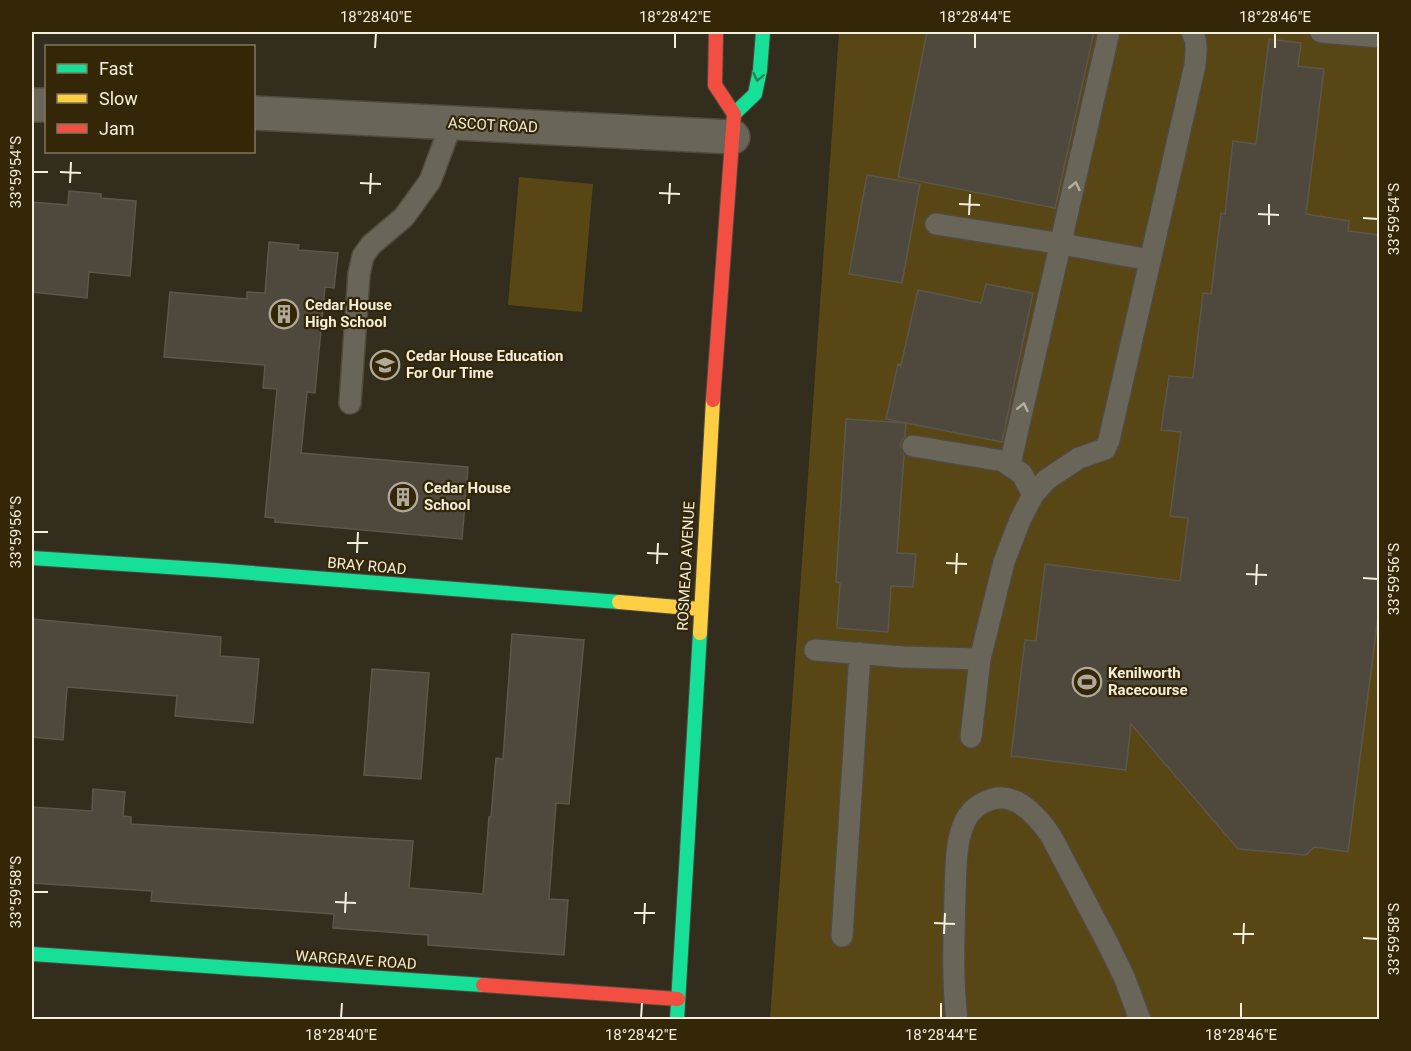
<svg xmlns="http://www.w3.org/2000/svg" width="1411" height="1051" font-family="Roboto,sans-serif">
	<style>
		.green { fill: #584614 }
		.building { fill: #4e493c; stroke: #5c574a; stroke-width: 1.5 }
		.lines { fill: none; stroke-linecap: round; stroke-linejoin: round }
		.lane-casing { stroke: #504b3d; stroke-width: 24 }
		.street-casing { stroke: #504b3d; stroke-width: 36 }
		.fast-casing { stroke: #504b3d; stroke-width: 16 }
		.slow-casing { stroke: #504b3d; stroke-width: 16 }
		.jam-casing { stroke: #504b3d; stroke-width: 16 }
		.lane { stroke: #6a6559; stroke-width: 21 }
		.street { stroke: #6a6559; stroke-width: 33 }
		.fast { stroke: #16e098; stroke-width: 14 }
		.slow { stroke: #ffcf43; stroke-width: 14 }
		.jam { stroke: #f24e42; stroke-width: 14 }
		.oneway { stroke: #248450 }
		.oneway2 { stroke: #b6b0a2 }
		.ticks { fill: none; stroke: #f5eedd; stroke-width: 2 }
		.labels { text-anchor: middle; stroke-width: 4.5; stroke-linejoin: round; paint-order: stroke }
		.street-label { font-size: 15px; fill: #f5eedd; stroke: #332708 }
		.poi-label { font-size: 15px; font-weight: bold; fill: #f5eedd; stroke: #332708; text-anchor: start }
		.neatline { fill: none; stroke: #f5eedd; stroke-width: 2 }
		.ticks-label { font-size: 15px; text-anchor: middle; fill: #f5eedd }
	</style>
	<rect width="100%" height="100%" fill="#332d1d"/>
	<!-- green -->
	<path class="green" d="M 839,32 L 1379,32 L 1379,1019 L 770,1020 Z
		M 519,177 L 593,184 L 582,312 L 508,305 Z"/>
	<!-- building -->
	<path class="building" d="M 927,32 L 1094,32 L 1055,208 L 898,177 Z
		M 1269,39 L 1301,43 L 1298,66 L 1324,69 L 1306,214 L 1349,221 L 1348,231 L 1380,235 L 1380,604 L 1376,632 L 1348,852 L 1314,847 L 1306,855 L 1238,849 L 1131,724 L 1126,770 L 1011,756 L 1025,640 L 1036,641 L 1045,564 L 1180,581 L 1188,518 L 1170,516 L 1181,432 L 1161,430 L 1169,376 L 1193,378 L 1203,293 L 1211,294 L 1221,213 L 1225,214 L 1233,141 L 1256,144 Z
		M 867,175 L 920,184 L 902,283 L 849,274 Z
		M 69,191 L 101,194 L 101,198 L 136,201 L 130,276 L 89,272 L 87,298 L 32,292 L 32,202 L 68,205 Z
		M 269,242 L 299,245 L 298,250 L 338,253 L 334,288 L 325,287 L 315,393 L 307,392 L 301,453 L 468,467 L 462,539 L 275,522 L 275,518 L 265,517 L 277,389 L 263,388 L 265,365 L 164,357 L 170,292 L 247,299 L 247,292 L 265,293 Z
		M 986,284 L 1033,293 L 1002,442 L 886,419 L 898,364 L 901,365 L 918,290 L 981,303 Z
		M 846,419 L 906,423 L 905,437 L 900,444 L 904,454 L 897,553 L 916,554 L 913,587 L 891,586 L 888,632 L 837,628 L 840,583 L 836,582 Z
		M 32,619 L 221,637 L 220,656 L 259,659 L 253,723 L 175,716 L 177,696 L 67,687 L 63,740 L 32,737 Z
		M 512,634 L 584,640 L 569,804 L 556,803 L 549,899 L 568,900 L 564,955 L 428,945 L 428,935 L 333,928 L 334,914 L 151,901 L 152,891 L 32,883 L 32,807 L 92,811 L 93,789 L 125,792 L 123,816 L 131,817 L 131,824 L 413,841 L 409,888 L 483,894 L 489,817 L 491,817 L 496,758 L 503,759 Z
		M 372,669 L 429,673 L 421,779 L 364,775 Z"/>
	<g class="lines">
		<!-- lane casing -->
		<g class="lane-casing">
			<path id="lane" d="M 1321,32 L 1380,37
				M 936,224 L 1062,244 L 1150,260
				M 350,403 L 359,274 L 363,256 L 371,245 L 404,217 L 430,181 L 452,122
				M 913,446 L 1003,461 L 1022,474 L 1033,495
				M 1010,464 L 1109,32
				M 815,650 L 903,657 L 980,659
				M 971,737 L 980,659 L 1004,562 L 1020,520 L 1033,495 L 1046,480 L 1079,458 L 1105,449 L 1109,440 L 1195,65 C 1196,53 1198,42 1192,32
				M 842,936 L 860,653
				M 957,1020 C 952,978 954,936 955,895 C 956,873 955,846 963,826 C 968,811 981,801 997,798 C 1020,795 1040,820 1051,836 L 1109,946 L 1125,979 L 1140,1020"/>
		</g>
		<!-- street casing -->
		<g class="street-casing">
			<path id="street" d="M 32,105 L 46,105
				M 254,113 L 733,137"/>
		</g>
		<!-- fast casing -->
		<g class="fast-casing">
			<path id="fast" d="M 734,114 L 755,94 L 760,70 L 763,32
				M 32,558 L 214,570 L 619,602
				M 32,954 L 483,985
				M 677,1020 L 700,633"/>
		</g>
		<!-- slow casing -->
		<g class="slow-casing">
			<path id="slow" d="M 619,602 L 700,609
				M 700,633 L 713,400"/>
		</g>
		<!-- jam casing -->
		<g class="jam-casing">
			<path id="jam" d="M 713,400 L 734,114 L 715,85 L 716,32
				M 483,985 L 678,999"/>
		</g>
		<!-- lane -->
		<use href="#lane" class="lane"/>
		<!-- street -->
		<use href="#street" class="street"/>
		<!-- fast -->
		<use href="#fast" class="fast"/>
		<!-- slow -->
		<use href="#slow" class="slow"/>
		<!-- jam -->
		<use href="#jam" class="jam"/>
	</g>
	<!-- one-way arrows -->
	<defs><path id="oneway-chevron" d="M-2-3.5L2.5 0L-2 3.5" fill="none" stroke-width="1.6" stroke-linecap="round" stroke-linejoin="round" transform="scale(1.5)"/></defs>
	<use class="oneway" href="#oneway-chevron" transform="translate(758 77) rotate(102)"/>
	<g class="oneway2">
		<use href="#oneway-chevron" transform="translate(1075 186) rotate(-77)"/>
		<use href="#oneway-chevron" transform="translate(1023 407) rotate(-77)"/>
	</g>
	<!-- ticks -->
	<path class="ticks" d="M 375,48 L 376,33M 675,48 L 675,33M 975,48 L 975,33M 1275,48 L 1275,33M 33,172 L 48,172M 60,172 L 81,173M 70,183 L 71,162M 360,183 L 381,184M 659,193 L 680,194M 370,194 L 371,173M 669,204 L 670,183M 959,204 L 980,205M 1258,214 L 1279,215M 969,215 L 970,194M 1363,218 L 1378,219M 1269,225 L 1269,204M 33,532 L 48,532M 347,543 L 368,543M 357,553 L 358,532M 647,553 L 668,554M 946,563 L 967,564M 657,564 L 658,543M 956,574 L 957,553M 1246,574 L 1267,575M 1363,578 L 1378,579M 1256,585 L 1257,564M 33,892 L 48,892M 335,902 L 356,903M 345,913 L 346,892M 634,913 L 655,913M 934,923 L 955,924M 644,924 L 645,903M 944,934 L 945,913M 1233,934 L 1254,934M 1363,938 L 1378,939M 1243,944 L 1244,923M 341,1018 L 342,1003M 641,1018 L 642,1003M 941,1018 L 941,1003M 1241,1018 L 1241,1003"/>
	<!-- icons -->
	<defs>
		<g id="building-ring" transform="scale(1.5)"><circle r="9.5" fill="#332708" stroke="#b1aa9a" stroke-width="1.5"/><path d="M-4-6H4V6H1V3H-1V6H-4ZM-2.5-4.3h1.7v1.8h-1.7ZM.8-4.3h1.7v1.8H.8ZM-2.5-1h1.7V.8h-1.7ZM.8-1h1.7V.8H.8Z" fill="#b1aa9a"/></g>
		<g id="school-ring" transform="scale(1.5)"><circle r="9.5" fill="#332708" stroke="#b1aa9a" stroke-width="1.5"/><path d="M0-5L7-2L0 1L-7-2ZM-4 1L0 2.5L4 1V4Q0 6-4 4Z" fill="#b1aa9a"/></g>
		<g id="stadium-ring" transform="scale(1.5)"><circle r="9.5" fill="#332708" stroke="#b1aa9a" stroke-width="1.5"/><path d="M0-5a6.5 5 0 1 0 0 10a6.5 5 0 1 0 0-10ZM-3.5-1.8h7v3.6h-7Z" fill="#b1aa9a"/></g>
	</defs>
	<g fill-rule="evenodd">
		<use href="#building-ring" x="284" y="314"/>
		<use href="#school-ring" x="385" y="365"/>
		<use href="#building-ring" x="403" y="497"/>
		<use href="#stadium-ring" x="1087" y="682"/>
	</g>
	<g class="labels">
		<!-- street labels -->
		<g class="street-label">
			<text transform="translate(493 125) rotate(3)" y="5">ASCOT ROAD</text>
			<text transform="translate(367 566) rotate(5)" y="5">BRAY ROAD</text>
			<text transform="translate(686 566) rotate(-87)" y="5">ROSMEAD AVENUE</text>
			<text transform="translate(356 960) rotate(4)" y="5">WARGRAVE ROAD</text>
		</g>
		<!-- poi labels -->
		<g class="poi-label">
			<text x="305" y="310">Cedar House<tspan x="305" dy="17">High School</tspan></text>
			<text x="406" y="361">Cedar House Education<tspan x="406" dy="17">For Our Time</tspan></text>
			<text x="424" y="493">Cedar House<tspan x="424" dy="17">School</tspan></text>
			<text x="1108" y="678">Kenilworth<tspan x="1108" dy="17">Racecourse</tspan></text>
		</g>
	</g>
	<!-- border -->
	<rect width="1411" height="1051" fill="none" stroke="#332708" stroke-width="66"/>
	<!-- legend -->
	<rect x="45" y="45" width="210" height="108" fill="#332708" stroke="#81775d" stroke-width="1.5"/>
	<rect x="57" y="64" width="30" height="9" fill="#16e098" stroke="#81775d" stroke-width="1.5"/>
	<text x="99" y="75" font-size="18" fill="#f5eedd">Fast</text>
	<rect x="57" y="94" width="30" height="9" fill="#ffcf43" stroke="#81775d" stroke-width="1.5"/>
	<text x="99" y="105" font-size="18" fill="#f5eedd">Slow</text>
	<rect x="57" y="124" width="30" height="9" fill="#f24e42" stroke="#81775d" stroke-width="1.5"/>
	<text x="99" y="135" font-size="18" fill="#f5eedd">Jam</text>
	<rect x="33" y="33" width="1345" height="985" class="neatline"/>
	<g class="ticks-label">
		<text x="376" y="22">18°28'40"E</text>
		<text x="675" y="22">18°28'42"E</text>
		<text x="975" y="22">18°28'44"E</text>
		<text x="1275" y="22">18°28'46"E</text>
		<text transform="translate(16 172) rotate(-90)" y="5">33°59'54"S</text>
		<text transform="translate(1394 219) rotate(-90)" y="5">33°59'54"S</text>
		<text transform="translate(16 532) rotate(-90)" y="5">33°59'56"S</text>
		<text transform="translate(1394 579) rotate(-90)" y="5">33°59'56"S</text>
		<text transform="translate(16 892) rotate(-90)" y="5">33°59'58"S</text>
		<text transform="translate(1394 939) rotate(-90)" y="5">33°59'58"S</text>
		<text x="341" y="1040">18°28'40"E</text>
		<text x="641" y="1040">18°28'42"E</text>
		<text x="941" y="1040">18°28'44"E</text>
		<text x="1241" y="1040">18°28'46"E</text>
	</g>
</svg>
